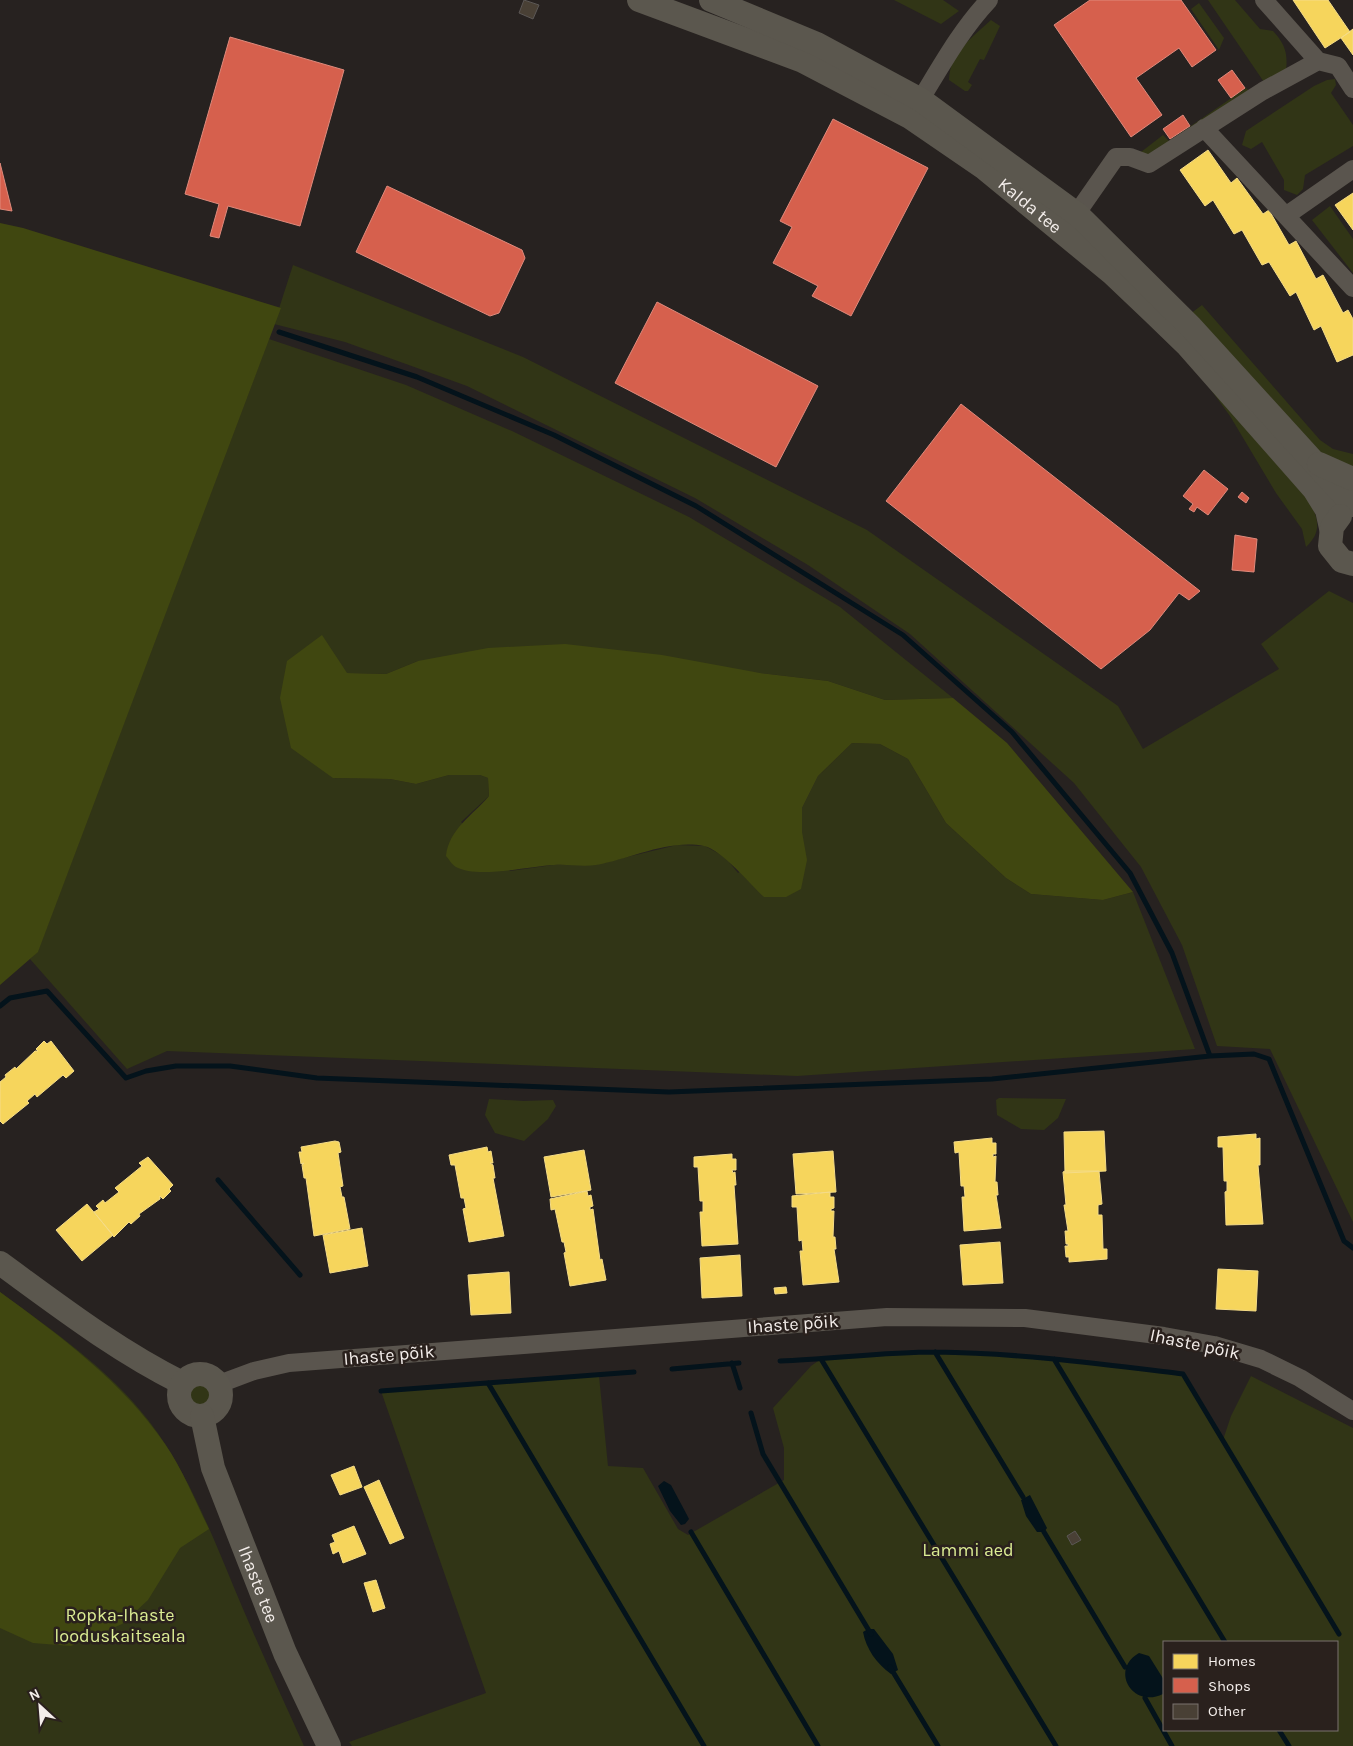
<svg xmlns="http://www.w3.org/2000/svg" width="1353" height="1746" font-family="Karla,sans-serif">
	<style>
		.green { fill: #313516; fill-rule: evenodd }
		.forest { fill: #404710 }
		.water { fill: #04131b }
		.homes { fill: #f6d55c; stroke: #f5dc87 }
		.shops { fill: #d6604d; stroke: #df8a7c }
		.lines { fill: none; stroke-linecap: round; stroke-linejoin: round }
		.stream { stroke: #04131b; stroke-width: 5 }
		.building { fill: #494035; stroke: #5b5755 }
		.street { stroke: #5a554e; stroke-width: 18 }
		.secondary { stroke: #5b574e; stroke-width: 24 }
		.labels { text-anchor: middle; stroke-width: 5; stroke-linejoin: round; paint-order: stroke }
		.street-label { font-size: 18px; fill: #f3edea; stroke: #2a211d }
		.park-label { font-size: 18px; fill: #dced94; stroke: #2a211d }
	</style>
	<rect width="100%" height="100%" fill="#272220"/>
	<!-- green -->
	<path class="green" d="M 894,0 L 943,0 L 959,11 L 941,24 Z
		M 1208,0 L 1235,0 L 1260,29 L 1273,31 C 1285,44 1288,53 1286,71 L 1266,85 Z
		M 1199,3 L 1224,38 L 1219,50 L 1191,9 Z
		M 991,20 L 1000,26 L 984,60 L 980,59 L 968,82 L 972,85 L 968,91 L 965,91 L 949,80 C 950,52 972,38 991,20 Z
		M 1335,79 L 1336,85 L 1331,93 L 1353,125 L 1353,146 L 1305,175 L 1303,189 L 1297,195 L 1284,190 L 1284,180 L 1262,142 L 1251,149 L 1242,145 L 1246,131 L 1314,86 L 1327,80 Z
		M 1246,88 L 1252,93 L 1147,155 L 1141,152 L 1163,135 L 1169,141 Z
		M 1330,206 L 1353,239 L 1353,273 L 1312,220 Z
		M 293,265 L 523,357 L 867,530 L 1118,706 L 1143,749 L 1279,669 L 1261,644 L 1329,591 L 1353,603 L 1353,1222 L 1270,1049 L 1217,1046 L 1182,945 L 1141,867 L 1074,783 L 910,634 L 808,565 L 695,498 L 595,449 L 467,386 L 345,342 L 274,324 Z
		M 1202,305 L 1320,440 L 1333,449 L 1353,454 L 1353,471 L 1323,460 L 1190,314 Z
		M 1167,333 L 1308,497 C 1317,517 1324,530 1306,547 L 1302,529 L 1276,493 L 1230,416 L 1203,379 L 1165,338 Z
		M 269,339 L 406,385 L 512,431 L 689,517 L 840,607 L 953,698 L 885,700 L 828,681 L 760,673 L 418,661 L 386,674 L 347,673 L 333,778 L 390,779 L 416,784 L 449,775 L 480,775 L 488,778 L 489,796 L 461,822 L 510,871 L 553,865 L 594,865 L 677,845 L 705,846 L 725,857 L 738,873 L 802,832 L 802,808 L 818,776 L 852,743 L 880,744 L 908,759 L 946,823 L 1006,878 L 1031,894 L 1103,900 L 1133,892 L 1195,1049 L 797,1076 L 167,1051 L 127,1069 L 30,959 L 38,951 Z
		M 999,1098 L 1066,1099 L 1058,1118 L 1044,1130 L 1021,1129 L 997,1115 L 996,1100 Z
		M 489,1099 L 524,1101 L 553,1100 L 556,1106 L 548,1119 L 524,1141 L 495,1133 L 485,1115 Z
		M 0,1292 C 52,1330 109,1369 149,1421 C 187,1471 211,1532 235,1590 C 257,1642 280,1694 304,1746 L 0,1746 Z
		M 935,1352 L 1054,1359 L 1183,1374 L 1223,1440 L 1231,1416 L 1251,1376 L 1353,1428 L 1353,1746 L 352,1746 L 349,1742 L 486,1693 L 381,1391 L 599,1376 L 608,1466 L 643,1468 L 678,1529 L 688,1535 L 784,1480 L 784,1448 L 773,1408 L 811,1366 L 821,1359 ZM 1164,1642 L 1337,1642 L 1337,1730 L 1164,1730 Z
		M185 1394a16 16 0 1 1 32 0a16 16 0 1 1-32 0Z"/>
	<!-- forest -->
	<path class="forest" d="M 0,223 L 23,228 L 281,308 L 38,952 L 0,985 Z
		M 322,635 L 347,673 L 386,674 L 418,661 L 488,648 L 565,644 L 662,655 L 760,673 L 828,681 L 885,700 L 953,698 L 1007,743 L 1133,892 L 1103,900 L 1031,894 L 1006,878 L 946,823 L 908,759 L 880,744 L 852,743 L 818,776 L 802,808 L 802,832 L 807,860 L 801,889 L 786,897 L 764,897 C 749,883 722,850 704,846 C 668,839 631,859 596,865 C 582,867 568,864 554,865 C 530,866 478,879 456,867 C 452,865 449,859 446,856 C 449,829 472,816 489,796 L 488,778 L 480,775 L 449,775 L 416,784 L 390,779 L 333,778 L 291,748 L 280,698 L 287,661 Z
		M 0,1292 C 60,1336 122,1381 165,1444 C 183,1470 195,1501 209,1529 L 180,1548 L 148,1600 L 122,1624 L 71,1646 L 33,1643 L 0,1628 Z"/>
	<!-- water -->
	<path class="water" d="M 664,1481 L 671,1485 L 687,1515 L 689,1519 L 685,1524 L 681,1525 L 670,1511 L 658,1486 Z
		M 1030,1495 L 1047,1528 L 1044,1532 L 1037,1532 L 1026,1516 L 1021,1500 Z
		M 868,1629 L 874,1629 L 893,1654 L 898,1670 L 891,1674 C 877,1664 866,1649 863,1632 Z
		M 1139,1653 L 1149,1656 L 1164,1680 L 1163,1694 C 1133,1709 1109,1670 1139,1653 Z"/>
	<!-- homes -->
	<path class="homes" d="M 1293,0 L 1328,0 L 1350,32 L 1325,48 Z
		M 1353,29 L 1353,55 L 1341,38 Z
		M 1208,150 L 1231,183 L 1237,178 L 1263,214 L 1269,210 L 1289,245 L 1296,241 L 1316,279 L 1323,275 L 1343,313 L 1348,310 L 1353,319 L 1353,355 L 1337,362 L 1321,326 L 1314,330 L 1296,292 L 1290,296 L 1269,262 L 1262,265 L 1242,230 L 1234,234 L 1213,200 L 1205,206 L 1180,170 Z
		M 1353,193 L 1353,230 L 1335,205 Z
		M 44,1041 L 47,1044 L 51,1041 L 74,1071 L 66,1078 L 63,1075 L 37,1097 L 35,1094 L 27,1101 L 29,1103 L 3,1124 L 0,1121 L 0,1082 L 6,1077 L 5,1075 L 15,1067 L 16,1069 L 35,1051 L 38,1051 L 36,1049 Z
		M 1104,1131 L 1106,1171 L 1065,1173 L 1064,1132 Z
		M 1256,1134 L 1256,1139 L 1260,1138 L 1260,1165 L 1258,1165 L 1263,1224 L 1226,1225 L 1225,1192 L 1227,1191 L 1227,1181 L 1224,1181 L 1223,1147 L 1218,1147 L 1218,1137 Z
		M 992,1138 L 992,1143 L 996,1143 L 996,1154 L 993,1154 L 993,1157 L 996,1156 L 995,1182 L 997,1182 L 998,1195 L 996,1195 L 1001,1228 L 964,1231 L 962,1197 L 965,1197 L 964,1186 L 961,1186 L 959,1152 L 955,1153 L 954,1142 Z
		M 335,1141 L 339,1142 L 341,1152 L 338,1153 L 343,1186 L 340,1187 L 342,1197 L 344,1197 L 350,1229 L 314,1236 L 306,1178 L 304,1178 L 302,1165 L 304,1163 L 301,1164 L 299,1152 L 302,1152 L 301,1147 Z
		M 487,1147 L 488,1152 L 491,1151 L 493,1163 L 490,1163 L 493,1165 L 495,1178 L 493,1178 L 504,1236 L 469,1242 L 463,1209 L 466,1208 L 464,1198 L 461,1198 L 455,1165 L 451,1165 L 449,1155 Z
		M 584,1150 L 591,1190 L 551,1197 L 544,1157 Z
		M 833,1151 L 836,1192 L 796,1194 L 793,1154 Z
		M 732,1154 L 732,1159 L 736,1159 L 736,1170 L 732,1170 L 733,1173 L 735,1172 L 736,1185 L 734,1185 L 738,1244 L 702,1246 L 700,1212 L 703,1212 L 703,1201 L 700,1201 L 698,1167 L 694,1167 L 694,1157 Z
		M 148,1157 L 173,1185 L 169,1189 L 171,1191 L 163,1199 L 160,1196 L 160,1199 L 139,1214 L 140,1216 L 131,1224 L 129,1222 L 114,1237 L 94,1212 L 99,1209 L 96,1206 L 103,1200 L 105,1203 L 119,1192 L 115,1188 L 142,1166 L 139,1163 Z
		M 1065,1171 L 1099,1171 L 1102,1204 L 1098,1205 L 1098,1215 L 1102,1215 L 1103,1249 L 1107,1249 L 1107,1259 L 1069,1262 L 1069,1257 L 1066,1257 L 1065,1246 L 1068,1246 L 1068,1244 L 1066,1244 L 1065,1231 L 1068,1231 L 1064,1205 L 1066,1205 L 1063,1172 Z
		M 587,1191 L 588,1196 L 591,1195 L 593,1206 L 590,1207 L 590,1210 L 593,1209 L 600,1260 L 602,1259 L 606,1280 L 570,1286 L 564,1253 L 566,1252 L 564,1242 L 562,1242 L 555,1209 L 551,1210 L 550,1199 Z
		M 830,1192 L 830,1197 L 834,1197 L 834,1208 L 831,1209 L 831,1211 L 834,1211 L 833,1237 L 835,1237 L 836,1249 L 834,1249 L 839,1282 L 803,1285 L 800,1251 L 803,1251 L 802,1240 L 799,1241 L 797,1207 L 792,1207 L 792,1196 Z
		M 87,1204 L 113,1235 L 82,1261 L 56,1230 Z
		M 362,1228 L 368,1266 L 330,1273 L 323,1235 Z
		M 1000,1242 L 1003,1283 L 963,1285 L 960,1245 Z
		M 740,1255 L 742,1296 L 702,1298 L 700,1258 Z
		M 1218,1269 L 1258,1271 L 1256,1311 L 1216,1309 Z
		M 509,1272 L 511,1313 L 471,1315 L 468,1275 Z
		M 786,1287 L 787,1293 L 775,1294 L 774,1288 Z
		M 354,1466 L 362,1487 L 340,1495 L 331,1475 Z
		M 379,1480 L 404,1538 L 390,1544 L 364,1487 Z
		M 354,1526 L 366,1554 L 343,1563 L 339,1551 L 333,1554 L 330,1544 L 335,1542 L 332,1535 Z
		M 376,1580 L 385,1608 L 373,1612 L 364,1583 Z"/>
	<!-- shops -->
	<path class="shops" d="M 1090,0 L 1181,0 L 1216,50 L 1192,67 L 1179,48 L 1136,78 L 1162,115 L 1131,137 L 1054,25 Z
		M 230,37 L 344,70 L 300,226 L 228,206 L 219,238 L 210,236 L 219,204 L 185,194 Z
		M 1232,70 L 1245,88 L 1231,98 L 1218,80 Z
		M 1183,115 L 1190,126 L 1170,139 L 1163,129 Z
		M 833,119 L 928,168 L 851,316 L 812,296 L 818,286 L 773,263 L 792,227 L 780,221 Z
		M 0,163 L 12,211 L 0,209 Z
		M 387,186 L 522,250 L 525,258 L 499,313 L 490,316 L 356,252 Z
		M 657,302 L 818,386 L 776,467 L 615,383 Z
		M 961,404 L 1200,591 L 1189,600 L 1179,593 L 1150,630 L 1101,669 L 886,501 Z
		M 1204,470 L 1228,489 L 1208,515 L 1197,507 L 1194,512 L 1189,509 L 1193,504 L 1183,496 Z
		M 1242,492 L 1249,498 L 1246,503 L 1238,497 Z
		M 1235,535 L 1257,539 L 1254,572 L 1232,570 Z"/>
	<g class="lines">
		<!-- stream -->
		<path class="stream" d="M 279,332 L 417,377 L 554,435 L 696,506 L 903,635 L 1012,732 L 1130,873 L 1172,953 L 1210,1056 L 1254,1054 L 1269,1059 L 1344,1241 L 1353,1248
			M 0,1006 L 10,998 L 47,991 L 126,1078 L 146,1071 L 176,1066 L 230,1066 L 317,1078 L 669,1092 L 992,1079 L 1210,1056
			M 218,1180 L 300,1275
			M 935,1352 L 1023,1497
			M 821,1359 L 1056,1746
			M 1054,1359 L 1225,1642
			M 780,1361 C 832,1359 884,1352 936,1352 C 1019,1353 1101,1364 1183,1374 L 1339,1634
			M 732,1363 L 740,1388
			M 672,1369 L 739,1363
			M 488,1383 L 704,1746
			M 381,1391 L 634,1372
			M 751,1413 L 763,1454 L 871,1634
			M 691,1532 L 818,1746
			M 1044,1532 L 1125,1667
			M 890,1667 L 938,1746
			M 1145,1698 L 1172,1746
			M 1279,1730 L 1289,1746"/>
	</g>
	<!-- building -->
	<path class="building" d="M 524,0 L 539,5 L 533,19 L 519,13 Z
		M 1075,1531 L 1081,1540 L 1072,1545 L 1067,1536 Z"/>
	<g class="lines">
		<!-- street -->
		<path class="street" d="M 1318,61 L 1338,66 L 1353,89
			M 914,110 C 938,72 958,33 989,0
			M 1204,128 L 1353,288
			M 1287,215 L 1353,169
			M 1070,223 L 1116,157 L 1130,157 L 1149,164 L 1263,91 L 1318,61 L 1264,0
			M 219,1384 L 254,1371 L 289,1363 L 887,1317 L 1025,1318 L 1164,1336 L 1214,1345 L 1261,1359 L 1300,1378 L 1353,1411"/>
		<!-- secondary -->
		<g class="secondary">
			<path id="s1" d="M 639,0 L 803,61 L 910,117 L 983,167 L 1113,274 L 1153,312 L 1188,346 L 1314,489 L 1327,510 L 1331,528"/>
			<path d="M 711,0 L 817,44 L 921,100 L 1078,215 L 1191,327 L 1353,505"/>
			<path d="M 1319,464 L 1353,479"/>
			<path d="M 1340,516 L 1332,527 L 1330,546 L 1342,561 L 1353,564"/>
			<path d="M 0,1263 C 59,1306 116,1350 182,1383"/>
			<circle cx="200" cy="1395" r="21"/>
			<path id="s2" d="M 202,1416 L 213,1468 L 285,1653 L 329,1746"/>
		</g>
	</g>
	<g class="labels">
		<!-- street labels -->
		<g class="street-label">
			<text dy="6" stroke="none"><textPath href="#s1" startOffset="445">Kalda tee</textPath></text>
			<text transform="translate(793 1324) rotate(-4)" y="6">Ihaste põik</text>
			<text transform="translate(1195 1344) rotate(12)" y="6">Ihaste põik</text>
			<text transform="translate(389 1355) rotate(-5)" y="6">Ihaste põik</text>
			<text dy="6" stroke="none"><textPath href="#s2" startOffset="178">Ihaste tee</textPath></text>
		</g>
		<!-- park labels -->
		<g class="park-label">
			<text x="968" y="1556">Lammi aed</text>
			<text x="120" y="1621">Ropka-Ihaste<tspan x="120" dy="21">looduskaitseala</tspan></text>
		</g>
	</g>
	<!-- legend -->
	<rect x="1163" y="1641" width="175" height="90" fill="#2a211d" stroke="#7a736f"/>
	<rect x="1173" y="1654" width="25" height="15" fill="#f6d55c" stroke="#7a736f"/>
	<text x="1208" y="1666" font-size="15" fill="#f3edea">Homes</text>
	<rect x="1173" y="1678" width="25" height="15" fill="#d6604d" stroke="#7a736f"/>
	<text x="1208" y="1691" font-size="15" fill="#f3edea">Shops</text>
	<rect x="1173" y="1704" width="25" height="15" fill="#494035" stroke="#7a736f"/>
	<text x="1208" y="1716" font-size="15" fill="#f3edea">Other</text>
	<!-- north arrow -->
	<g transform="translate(40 1706) rotate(334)" stroke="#2a211d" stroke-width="4" paint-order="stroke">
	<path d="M0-4L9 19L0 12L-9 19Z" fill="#f3edea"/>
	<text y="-8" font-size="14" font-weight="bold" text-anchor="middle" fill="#f3edea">N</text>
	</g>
</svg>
